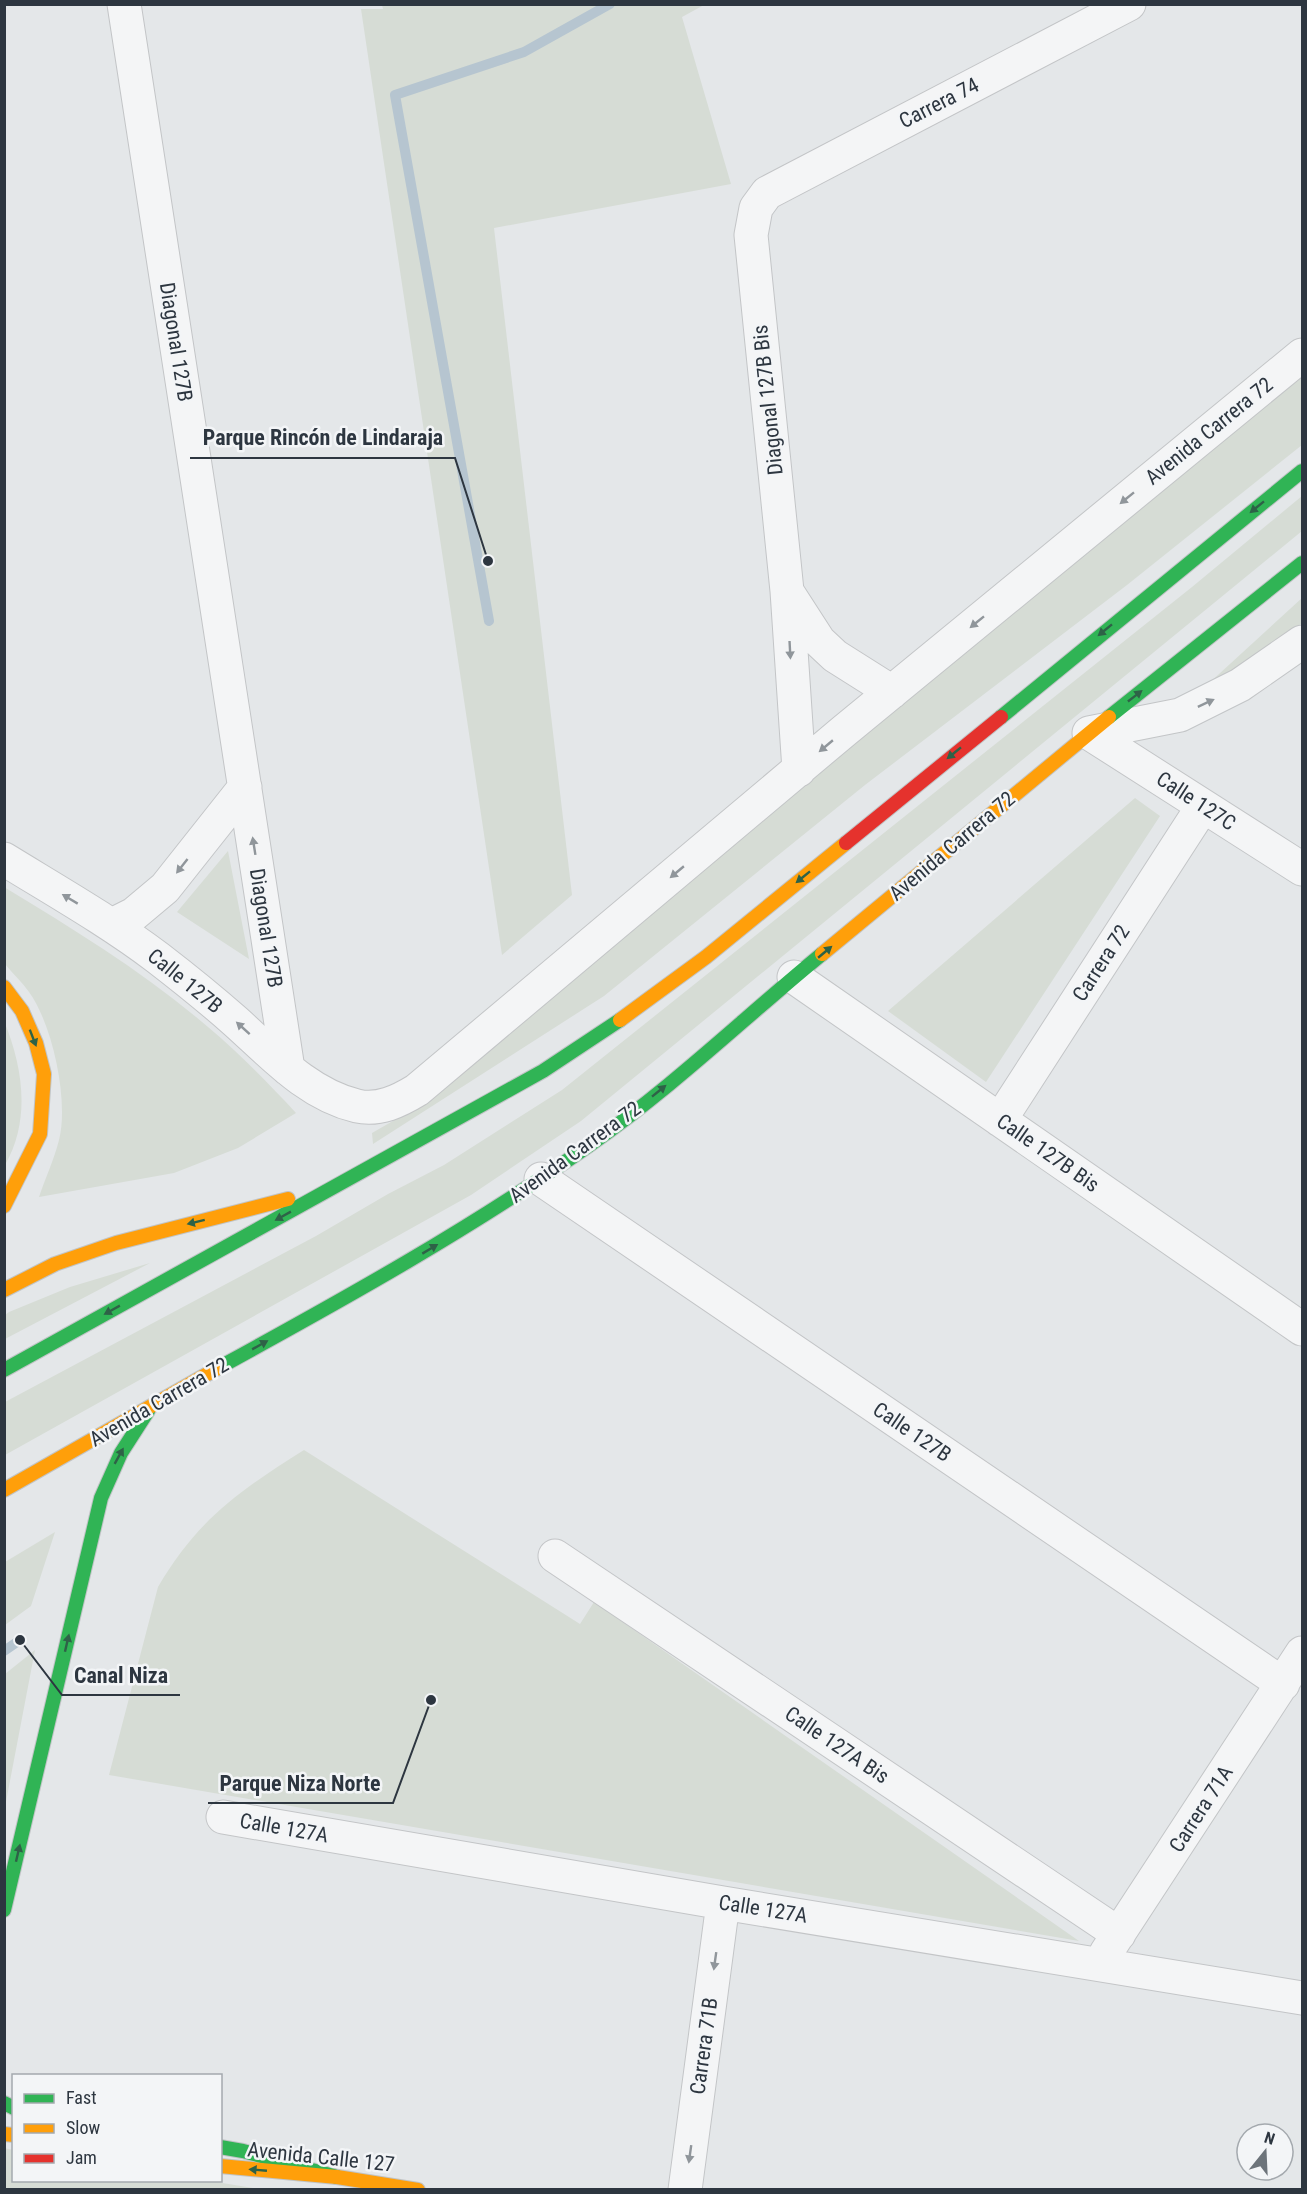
<svg xmlns="http://www.w3.org/2000/svg" width="1307" height="2194" font-family="'Roboto Condensed',sans-serif">
	<style>
		.green { fill: #d6dcd5 }
		.lines { fill: none; stroke-linecap: round; stroke-linejoin: round }
		.stream { stroke: #b6c5d0; stroke-width: 10 }
		.street-casing { stroke: #c3c5c7; stroke-width: 35 }
		.fast-casing { stroke: #c1c4c6; stroke-width: 16 }
		.slow-casing { stroke: #c1c4c6; stroke-width: 16 }
		.jam-casing { stroke: #c1c4c6; stroke-width: 16 }
		.street { stroke: #f4f5f6; stroke-width: 33 }
		.fast { stroke: #30b455; stroke-width: 14 }
		.slow { stroke: #ff9f0a; stroke-width: 14 }
		.jam { stroke: #e5322d; stroke-width: 14 }
		.oneway { fill: #90969b }
		.oneway2 { fill: #2e6247 }
		.labels { text-anchor: middle; stroke-width: 5; stroke-linejoin: round; paint-order: stroke }
		.street-label { font-size: 21px; fill: #2d3640; stroke: #f3f5f7 }
		.leader { fill: none; stroke: #2d3640; stroke-width: 2 }
		.callout-dot { fill: #2d3640; stroke: #f3f5f7; stroke-width: 2 }
		.callout-label { font-size: 22px; text-anchor: middle; font-weight: bold; fill: #2d3640; stroke: #f3f5f7; stroke-width: 5; stroke-linejoin: round; paint-order: stroke }
	</style>
	<rect width="100%" height="100%" fill="#e4e7e9"/>
	<!-- green -->
	<path class="green" d="M 382,5 L 704,5 L 682,17 L 731,184 L 494,228 L 572,895 L 502,955 L 361,9 L 383,9 Z
		M 1302,376 L 1302,445 L 1127,585 L 865,785 L 604,996 L 373,1144 L 372,1133 L 412,1110 L 627,927 Z
		M 1302,496 L 1302,531 L 581,1121 L 471,1195 L 5,1455 L 5,1402 L 316,1236 L 388,1194 L 444,1165 L 562,1090 L 1192,587 Z
		M 1302,598 L 1302,623 L 1245,665 L 1207,685 Z
		M 1135,798 L 1160,816 L 986,1082 L 888,1011 Z
		M 228,851 L 249,959 L 177,912 Z
		M 4,887 C 75,930 145,973 208,1027 C 239,1053 268,1083 296,1113 L 238,1148 L 174,1173 L 39,1197 C 45,1179 54,1160 59,1140 C 69,1102 53,1025 29,992 C 22,982 13,974 5,964 Z
		M 4,1021 C 23,1067 31,1120 5,1165 Z
		M 150,1263 L 5,1339 L 5,1315 L 9,1312 L 70,1287 Z
		M 304,1450 L 580,1624 L 594,1602 L 1079,1941 L 109,1775 L 158,1587 C 198,1519 239,1491 304,1450 Z
		M 55,1532 L 31,1606 L 5,1625 L 5,1562 Z
		M 35,1650 L 5,1807 L 5,1674 Z
		M 4,2148 L 13,2150 L 14,2180 L 204,2180 L 259,2189 L 5,2189 Z"/>
	<g class="lines">
		<!-- stream -->
		<path class="stream" d="M 489,621 L 395,95 L 524,52 L 610,4
			M 4,1651 L 20,1640"/>
		<!-- street casing -->
		<g class="street-casing">
			<path id="street" d="M 124,4 L 288,1069
				M 788,593 L 819,641 L 835,656 L 892,692
				M 1089,733 L 1302,869
				M 1089,733 L 1180,715 L 1240,685 L 1302,642
				M 799,770 L 787,591 L 751,235 L 756,208 L 767,193 L 1129,4
				M 4,859 C 56,891 109,921 158,958 C 184,978 210,999 235,1021 C 272,1054 307,1094 357,1106 C 379,1111 399,1101 417,1090 L 844,731 L 1302,355
				M 112,925 L 134,914 L 165,888 L 245,787
				M 794,977 L 1302,1329
				M 1000,1120 L 1203,806
				M 541,1179 L 1283,1684
				M 555,1556 L 1119,1934
				M 223,1817 L 723,1903 L 1302,1998
				M 1106,1953 L 1302,1653
				M 685,2190 L 723,1903"/>
		</g>
		<!-- fast casing -->
		<g class="fast-casing">
			<path id="fast" d="M 1001,717 L 1302,471
				M 1109,717 L 1302,563
				M 218,1368 C 346,1298 472,1228 591,1144 C 673,1087 745,1017 822,954
				M 4,1370 L 543,1071 L 620,1020
				M 4,1910 L 101,1498 L 121,1453 L 148,1411
				M 4,2103 L 14,2108
				M 220,2147 L 243,2151 L 337,2177"/>
		</g>
		<!-- slow casing -->
		<g class="slow-casing">
			<path id="slow" d="M 822,954 L 1109,717
				M 4,987 L 22,1011 L 36,1043 L 44,1074 L 40,1134 L 4,1206
				M 620,1020 L 706,957 L 846,843
				M 4,1290 L 55,1264 L 116,1243 L 288,1199
				M 4,1490 L 218,1368
				M 4,2134 L 14,2135
				M 220,2166 L 337,2177 L 418,2190"/>
		</g>
		<!-- jam casing -->
		<g class="jam-casing">
			<path id="jam" d="M 846,843 L 1001,717"/>
		</g>
		<!-- street -->
		<use href="#street" class="street"/>
		<!-- fast -->
		<use href="#fast" class="fast"/>
		<!-- slow -->
		<use href="#slow" class="slow"/>
		<!-- jam -->
		<use href="#jam" class="jam"/>
	</g>
	<!-- one-way arrows -->
	<defs><path id="oneway-solid" d="M-6-.8H1V-3.2L6.5 0L1 3.2V.8H-6Z" transform="scale(1.5)"/></defs>
	<g class="oneway">
		<use href="#oneway-solid" transform="translate(1127 498) rotate(141)"/>
		<use href="#oneway-solid" transform="translate(977 622) rotate(141)"/>
		<use href="#oneway-solid" transform="translate(790 650) rotate(87)"/>
		<use href="#oneway-solid" transform="translate(1206 703) rotate(-25)"/>
		<use href="#oneway-solid" transform="translate(826 746) rotate(140)"/>
		<use href="#oneway-solid" transform="translate(254 846) rotate(-99)"/>
		<use href="#oneway-solid" transform="translate(182 866) rotate(128)"/>
		<use href="#oneway-solid" transform="translate(677 872) rotate(140)"/>
		<use href="#oneway-solid" transform="translate(70 899) rotate(-149)"/>
		<use href="#oneway-solid" transform="translate(243 1028) rotate(-138)"/>
		<use href="#oneway-solid" transform="translate(715 1961) rotate(98)"/>
		<use href="#oneway-solid" transform="translate(690 2154) rotate(98)"/>
	</g>
	<g class="oneway2">
		<use href="#oneway-solid" transform="translate(1257 507) rotate(141)"/>
		<use href="#oneway-solid" transform="translate(1105 630) rotate(141)"/>
		<use href="#oneway-solid" transform="translate(1135 696) rotate(-38)"/>
		<use href="#oneway-solid" transform="translate(954 753) rotate(141)"/>
		<use href="#oneway-solid" transform="translate(803 877) rotate(141)"/>
		<use href="#oneway-solid" transform="translate(825 952) rotate(-40)"/>
		<use href="#oneway-solid" transform="translate(33 1038) rotate(69)"/>
		<use href="#oneway-solid" transform="translate(659 1091) rotate(-39)"/>
		<use href="#oneway-solid" transform="translate(283 1216) rotate(151)"/>
		<use href="#oneway-solid" transform="translate(196 1222) rotate(166)"/>
		<use href="#oneway-solid" transform="translate(430 1249) rotate(-31)"/>
		<use href="#oneway-solid" transform="translate(112 1310) rotate(151)"/>
		<use href="#oneway-solid" transform="translate(260 1345) rotate(-29)"/>
		<use href="#oneway-solid" transform="translate(119 1456) rotate(-61)"/>
		<use href="#oneway-solid" transform="translate(67 1643) rotate(-77)"/>
		<use href="#oneway-solid" transform="translate(18 1853) rotate(-77)"/>
		<use href="#oneway-solid" transform="translate(258 2170) rotate(-175)"/>
	</g>
	<g class="labels">
		<!-- street labels -->
		<g class="street-label">
			<text transform="translate(939 103) rotate(-27)" y="7">Carrera 74</text>
			<text transform="translate(176 342) rotate(81)" y="7">Diagonal 127B</text>
			<text transform="translate(768 400) rotate(-96)" y="7">Diagonal 127B Bis</text>
			<text transform="translate(1209 431) rotate(-39)" y="7">Avenida Carrera 72</text>
			<text transform="translate(1196 801) rotate(33)" y="7">Calle 127C</text>
			<text transform="translate(952 846) rotate(-40)" y="7">Avenida Carrera 72</text>
			<text transform="translate(266 928) rotate(81)" y="7">Diagonal 127B</text>
			<text transform="translate(1101 963) rotate(-57)" y="7">Carrera 72</text>
			<text transform="translate(185 981) rotate(39)" y="7">Calle 127B</text>
			<text transform="translate(575 1152) rotate(-36)" y="7">Avenida Carrera 72</text>
			<text transform="translate(1048 1153) rotate(35)" y="7">Calle 127B Bis</text>
			<text transform="translate(159 1402) rotate(-30)" y="7">Avenida Carrera 72</text>
			<text transform="translate(912 1432) rotate(34)" y="7">Calle 127B</text>
			<text transform="translate(837 1745) rotate(34)" y="7">Calle 127A Bis</text>
			<text transform="translate(1201 1809) rotate(-57)" y="7">Carrera 71A</text>
			<text transform="translate(284 1828) rotate(10)" y="7">Calle 127A</text>
			<text transform="translate(763 1909) rotate(9)" y="7">Calle 127A</text>
			<text transform="translate(704 2046) rotate(-82)" y="7">Carrera 71B</text>
			<text transform="translate(321 2157) rotate(6)" y="7">Avenida Calle 127</text>
		</g>
	</g>
	<!-- callouts -->
	<path class="leader" d="M488 561L455 458H190M20 1640L62 1695H180M431 1700L393 1803H208"/>
	<g class="callout-dot">
		<circle cx="488" cy="561" r="6"/>
		<circle cx="20" cy="1640" r="6"/>
		<circle cx="431" cy="1700" r="6"/>
	</g>
	<g class="callout-label">
		<text x="323" y="445">Parque Rincón de Lindaraja</text>
		<text x="121" y="1683">Canal Niza</text>
		<text x="300" y="1791">Parque Niza Norte</text>
	</g>
	<!-- border -->
	<rect width="1307" height="2194" fill="none" stroke="#2d3640" stroke-width="12"/>
	<!-- legend -->
	<rect x="12" y="2074" width="210" height="108" fill="#f3f5f7" stroke="#a4a9ae" stroke-width="1.5"/>
	<rect x="24" y="2094" width="30" height="9" fill="#30b455" stroke="#a4a9ae" stroke-width="1.5"/>
	<text x="66" y="2104" font-size="18" fill="#2d3640">Fast</text>
	<rect x="24" y="2124" width="30" height="9" fill="#ff9f0a" stroke="#a4a9ae" stroke-width="1.5"/>
	<text x="66" y="2134" font-size="18" fill="#2d3640">Slow</text>
	<rect x="24" y="2154" width="30" height="9" fill="#e5322d" stroke="#a4a9ae" stroke-width="1.5"/>
	<text x="66" y="2164" font-size="18" fill="#2d3640">Jam</text>
	<!-- north arrow -->
	<g transform="translate(1265 2152) rotate(18)"><circle r="28" fill="#f3f5f7" stroke="#a4a9ae" stroke-width="1.5"/>
	<path d="M0-4.5L10 22L0 15L-10 22Z" fill="#6d747b"/>
	<text y="-9" font-size="16" font-weight="bold" text-anchor="middle" fill="#2d3640">N</text>
	</g>
</svg>
